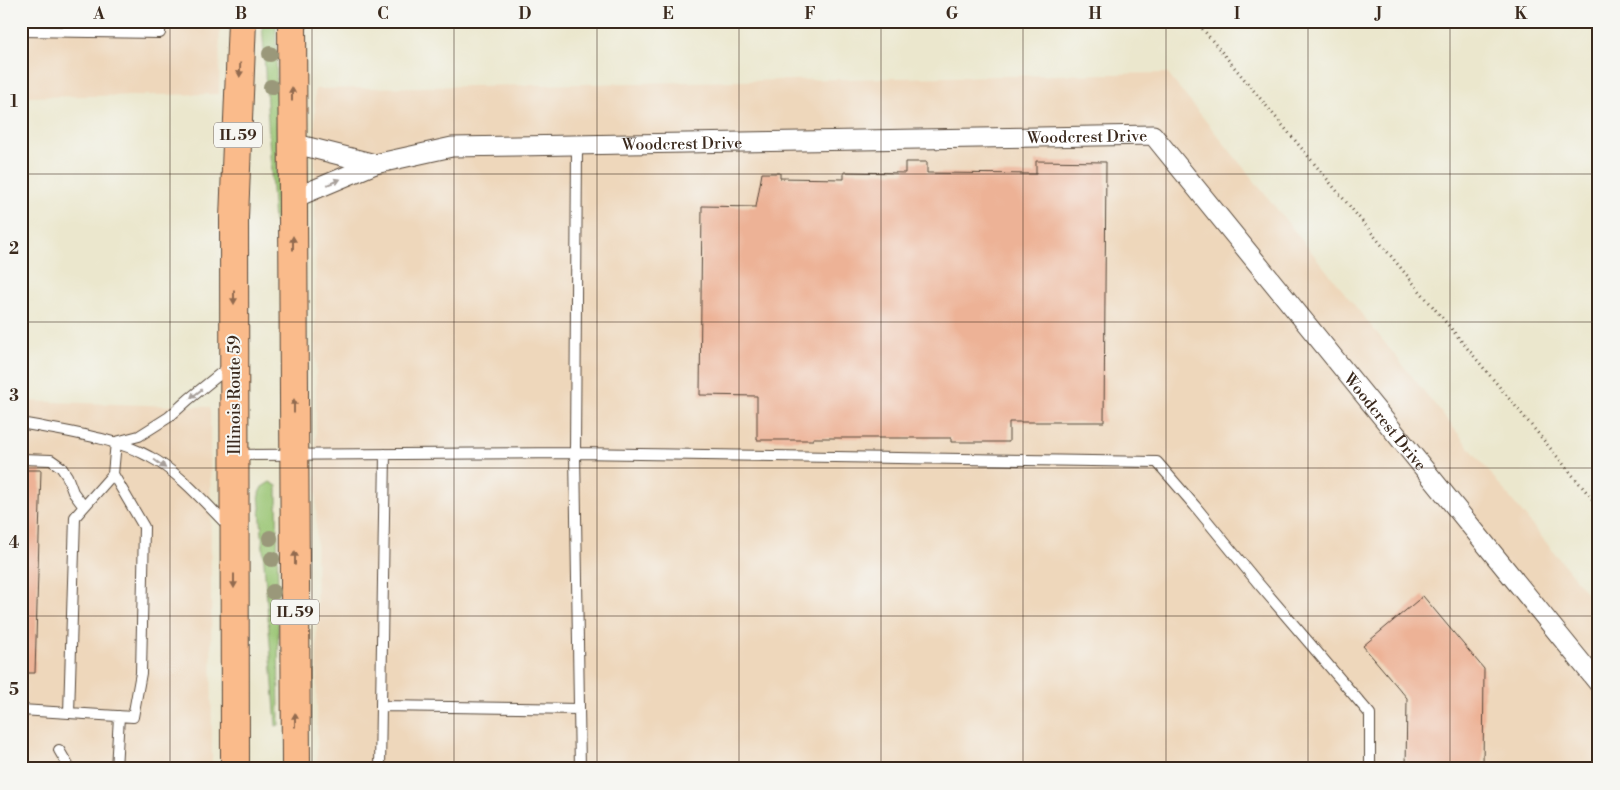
<svg xmlns="http://www.w3.org/2000/svg" width="1620" height="790" font-family="'Libre Bodoni',serif">
	<style>
		.built { fill: #eed7bb }
		.green { fill: #99c472; stroke: #6a7748 }
		.building { fill: #edb296 }
		.lines { fill: none; stroke-linecap: round; stroke-linejoin: round }
		.service-casing { stroke: #554638; stroke-width: 12 }
		.minor-casing { stroke: #554638; stroke-width: 21 }
		.primary-casing { stroke: #554638; stroke-width: 30 }
		.path { stroke: #554638; stroke-width: 3; stroke-dasharray: 1 4; stroke-linecap: butt }
		.service { stroke: #fff; stroke-width: 10 }
		.minor { stroke: #fff; stroke-width: 19 }
		.primary { stroke: #fabb8b; stroke-width: 28 }
		.tree { fill: #9a987a }
		.oneway { fill: #916b4f }
		.oneway2 { fill: #a79f9a }
		.grid { fill: none; stroke: #3b2a1e; stroke-width: 1; stroke-opacity: 0.55 }
		.labels { text-anchor: middle; stroke-width: 4; stroke-linejoin: round; paint-order: stroke }
		.shield { fill: #f6f6f2; stroke: #73675e; stroke-width: 1 }
		.shield-label { font-size: 15px; font-weight: bold; fill: #3b2a1e }
		.street-label { font-size: 16px; fill: #3b2a1e; stroke: #f6f6f2 }
		.neatline { fill: none; stroke: #3b2a1e; stroke-width: 2 }
		.grid-label { font-size: 16px; text-anchor: middle; font-weight: bold; fill: #3b2a1e }
	</style>
	<rect width="100%" height="100%" fill="#f6f6f2"/>
	<filter id="ink" filterUnits="userSpaceOnUse"><feTurbulence type="fractalNoise" baseFrequency=".02" numOctaves="2"/><feDisplacementMap in="SourceGraphic" scale="10" xChannelSelector="R" yChannelSelector="G"/><feConvolveMatrix kernelMatrix="1 2 1 2 8 2 1 2 1" color-interpolation-filters="sRGB"/></filter>
	<filter id="wash" filterUnits="userSpaceOnUse"><feTurbulence type="fractalNoise" baseFrequency=".0096" numOctaves="4" result="noise"/><feDisplacementMap in="SourceGraphic" scale="20" xChannelSelector="R" yChannelSelector="G"/><feGaussianBlur stdDeviation="1.12" result="paint"/><feColorMatrix in="noise" values="0 0 0 0 0 0 0 0 0 0 0 0 0 0 0 0 0 1.4 0 .05"/><feComposite in="paint" operator="in"/></filter>
	<g filter="url(#wash)">
		<rect width="100%" height="100%" fill="#ebe7cd"/>
		<!-- built -->
		<path class="built" d="M 21,21 L 220,21 L 219,94 L 21,97 Z
			M 1167,73 L 1599,608 L 1599,769 L 317,769 L 315,89 Z
			M 21,401 L 210,407 L 212,769 L 21,769 Z"/>
		<!-- green -->
		<path class="green" d="M 262,21 L 276,21 L 278,222 L 274,222 Z
			M 270,482 L 277,486 L 279,725 L 276,726 L 259,493 L 262,487 Z"/>
		<g id="blocks">
			<!-- building -->
			<path class="building" d="M 1036,161 L 1106,162 L 1104,422 L 1009,422 L 1009,442 L 951,442 L 951,438 L 813,438 L 813,440 L 757,440 L 757,396 L 700,395 L 702,206 L 756,207 L 762,173 L 780,173 L 780,178 L 844,179 L 844,172 L 905,173 L 905,162 L 927,162 L 927,173 L 1036,174 Z
				M 21,470 L 41,470 L 35,673 L 21,673 Z
				M 1423,596 L 1484,669 L 1483,769 L 1406,769 L 1407,698 L 1363,646 Z"/>
		</g>
	</g>
	<g filter="url(#ink)">
		<use href="#blocks" fill-opacity="0" stroke="#554638" stroke-width="1"/>
		<g class="lines">
			<!-- service casing -->
			<g class="service-casing">
				<path id="service" d="M 21,31 L 160,33 L 160,21
					M 577,145 L 575,453 L 580,769
					M 21,423 C 61,431 115,437 150,457 C 179,472 207,505 230,528
					M 116,442 L 139,436 L 169,417 L 189,399 L 231,365
					M 235,455 L 575,453 L 1157,462 L 1195,506 L 1258,583 L 1370,714 L 1370,769
					M 21,459 L 51,460 L 61,467 L 67,476 L 73,492 L 84,507
					M 381,706 L 579,709
					M 21,710 L 133,717 L 141,673 L 144,527 L 113,474 L 116,442
					M 69,713 L 75,517 L 113,474
					M 59,750 L 70,769
					M 116,769 L 119,716
					M 380,769 L 385,454"/>
			</g>
			<!-- minor casing -->
			<g class="minor-casing">
				<g id="minor">
					<path d="M 292,143 L 375,164"/>
					<path id="s1" d="M 292,199 L 375,164 L 452,147 L 1153,135 L 1599,684"/>
				</g>
			</g>
			<!-- primary casing -->
			<g class="primary-casing">
				<path id="primary" d="M 292,21 L 296,769
					M 235,769 L 234,218 L 242,21"/>
			</g>
			<!-- path -->
			<path class="path" d="M 1196,21 L 1599,507"/>
			<!-- service -->
			<use href="#service" class="service"/>
			<!-- minor -->
			<use href="#minor" class="minor"/>
			<!-- primary -->
			<use href="#primary" class="primary"/>
		</g>
		<!-- trees -->
		<g class="tree">
			<circle cx="270" cy="54" r="8"/>
			<circle cx="271" cy="87" r="8"/>
			<circle cx="270" cy="538" r="8"/>
			<circle cx="272" cy="559" r="8"/>
			<circle cx="273" cy="592" r="8"/>
		</g>
		<!-- one-way arrows -->
		<defs><path id="oneway-solid" d="M-6-.8H1V-3.2L6.5 0L1 3.2V.8H-6Z" transform="scale(1.25)"/></defs>
		<g class="oneway">
			<use href="#oneway-solid" transform="translate(240 70) rotate(92)"/>
			<use href="#oneway-solid" transform="translate(292 94) rotate(-90)"/>
			<use href="#oneway-solid" transform="translate(293 243) rotate(-90)"/>
			<use href="#oneway-solid" transform="translate(234 297) rotate(90)"/>
			<use href="#oneway-solid" transform="translate(294 406) rotate(-90)"/>
			<use href="#oneway-solid" transform="translate(295 558) rotate(-90)"/>
			<use href="#oneway-solid" transform="translate(234 581) rotate(90)"/>
			<use href="#oneway-solid" transform="translate(295 720) rotate(-90)"/>
		</g>
		<g class="oneway2">
			<use href="#oneway-solid" transform="translate(334 182) rotate(-23)"/>
			<use href="#oneway-solid" transform="translate(196 394) rotate(142)"/>
			<use href="#oneway-solid" transform="translate(160 464) rotate(37)"/>
		</g>
	</g>
	<!-- grid -->
	<path class="grid" d="M 170,21 L 170,769M 312,21 L 312,769M 454,21 L 454,769M 597,21 L 597,769M 739,21 L 739,769M 881,21 L 881,769M 1023,21 L 1023,769M 1166,21 L 1166,769M 1308,21 L 1308,769M 1450,21 L 1450,769M 21,174 L 1599,174M 21,322 L 1599,322M 21,468 L 1599,468M 21,616 L 1599,616"/>
	<g class="labels">
		<!-- shield labels -->
		<g class="shield">
			<rect x="214" y="122.5" width="48" height="25" rx="4"/>
			<rect x="271" y="599.5" width="48" height="25" rx="4"/>
		</g>
		<g class="shield-label">
			<text x="238" y="140">IL 59</text>
			<text x="295" y="617">IL 59</text>
		</g>
		<!-- street labels -->
		<g class="street-label">
			<text dy="6" stroke="none"><textPath href="#s1" startOffset="804">Woodcrest Drive</textPath></text>
			<text dy="6" stroke="none"><textPath href="#s1" startOffset="399">Woodcrest Drive</textPath></text>
			<text transform="translate(234 395) rotate(-90)" y="6">Illinois Route 59</text>
			<text dy="6" stroke="none"><textPath href="#s1" startOffset="1239">Woodcrest Drive</textPath></text>
		</g>
	</g>
	<!-- margin -->
	<rect width="1620" height="790" fill="none" stroke="#f6f6f2" stroke-width="55"/>
	<rect x="28" y="28" width="1564" height="734" class="neatline"/>
	<g class="grid-label">
		<text x="99" y="19">A</text>
		<text x="241" y="19">B</text>
		<text x="383" y="19">C</text>
		<text x="525" y="19">D</text>
		<text x="668" y="19">E</text>
		<text x="810" y="19">F</text>
		<text x="952" y="19">G</text>
		<text x="1095" y="19">H</text>
		<text x="1237" y="19">I</text>
		<text x="1379" y="19">J</text>
		<text x="1521" y="19">K</text>
		<text x="14" y="107">1</text>
		<text x="14" y="254">2</text>
		<text x="14" y="401">3</text>
		<text x="14" y="548">4</text>
		<text x="14" y="695">5</text>
	</g>
</svg>
